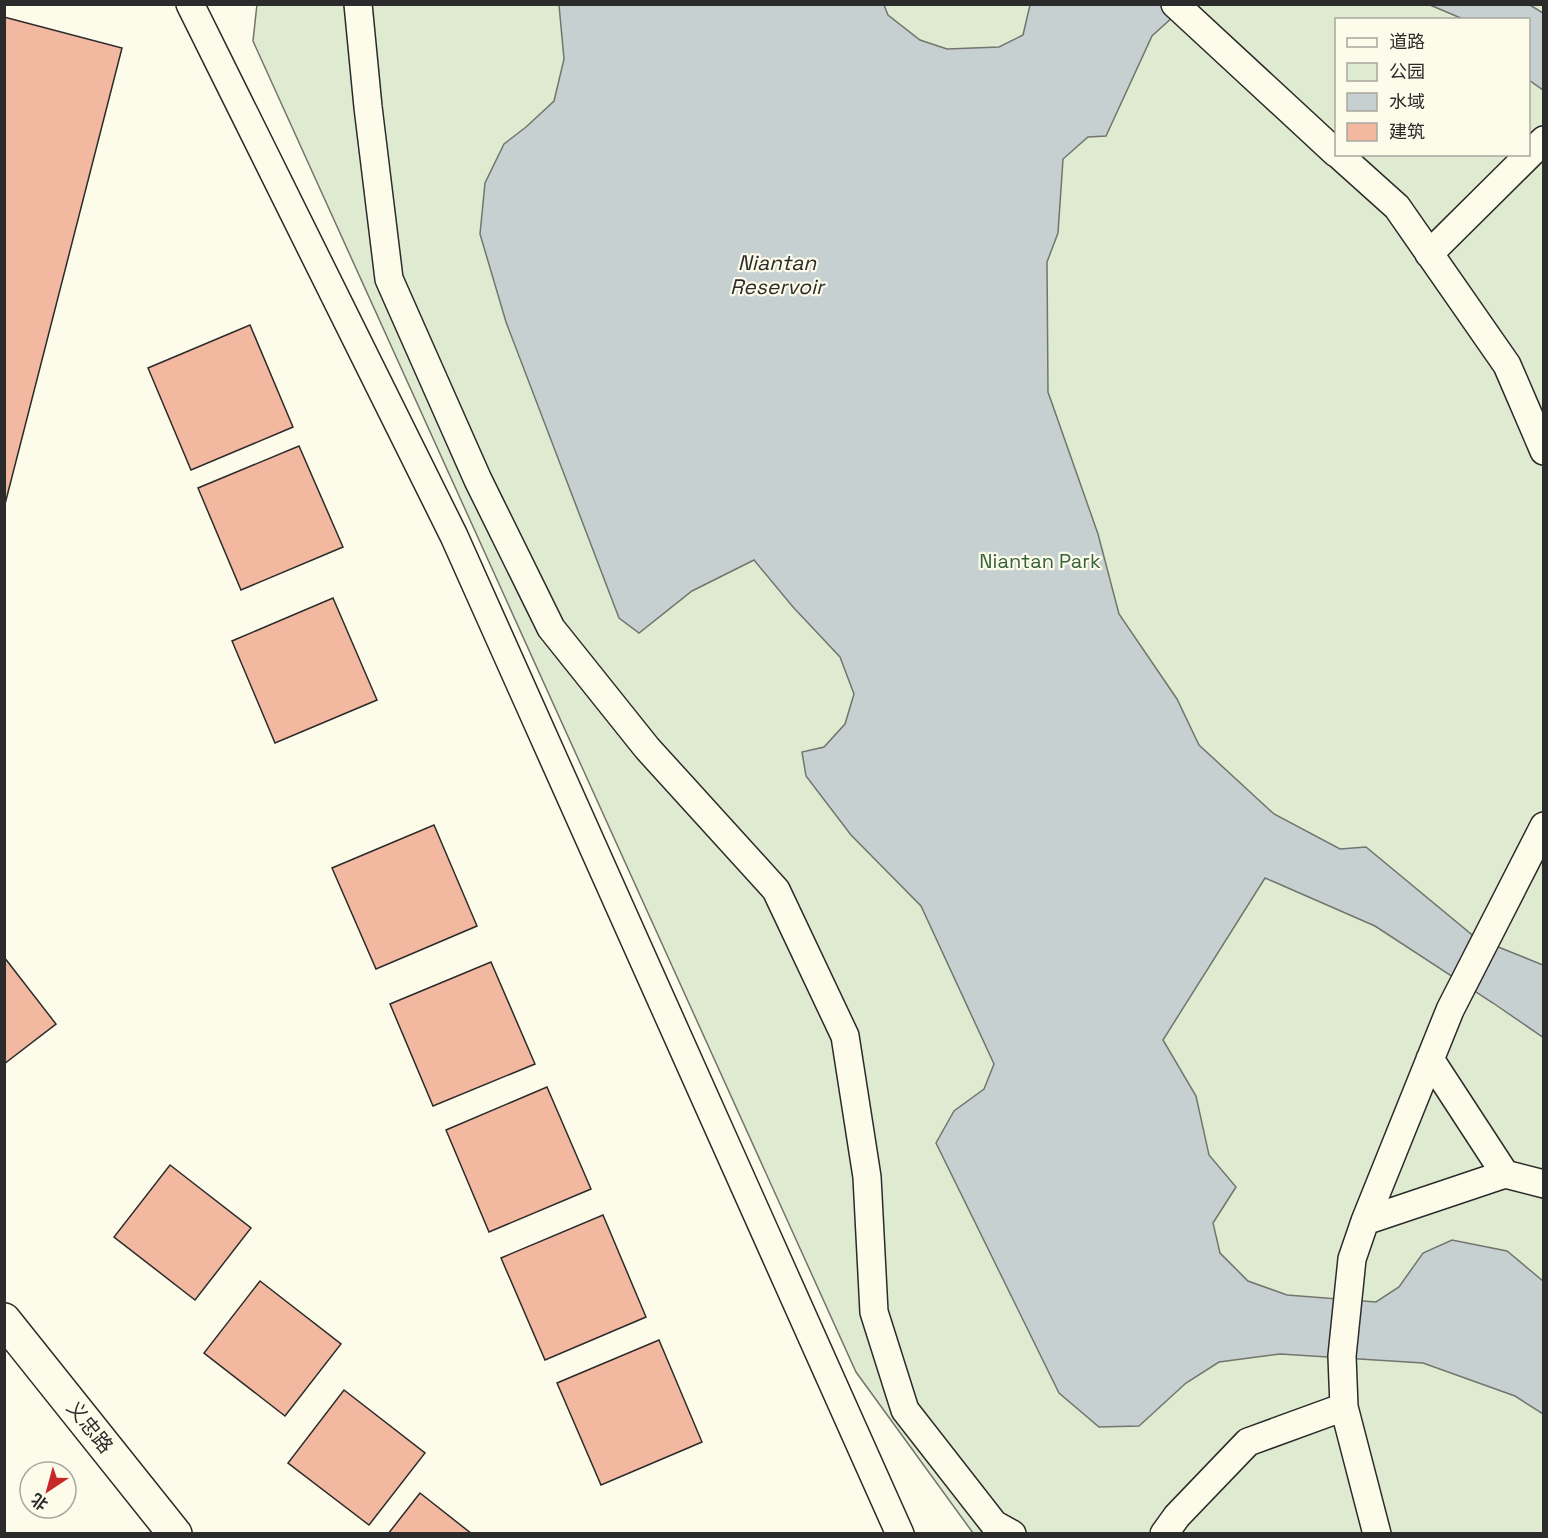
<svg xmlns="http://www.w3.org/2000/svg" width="1548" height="1538" font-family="'Space Grotesk','Noto Sans SC',sans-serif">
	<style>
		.green { fill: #deebd1; stroke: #74746e; stroke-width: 1.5; fill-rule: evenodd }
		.water { fill: #c7d0d0; stroke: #74746e; stroke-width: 1.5 }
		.building { fill: #f2b8a0; stroke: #2b2b2b; stroke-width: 1.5 }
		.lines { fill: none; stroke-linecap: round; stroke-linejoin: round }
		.street-casing { stroke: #2b2b2b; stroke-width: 30 }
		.secondary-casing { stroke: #2b2b2b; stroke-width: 36 }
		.street { stroke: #fdfbea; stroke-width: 27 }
		.secondary { stroke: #fdfbea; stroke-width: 33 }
		.labels { text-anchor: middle; stroke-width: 4.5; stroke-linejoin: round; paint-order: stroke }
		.park-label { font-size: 20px; fill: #34623c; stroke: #fdfbea }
		.street-label { font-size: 20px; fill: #2b2b2b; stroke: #fdfbea }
		.water-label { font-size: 21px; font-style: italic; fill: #2b2b2b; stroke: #fdfbea }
	</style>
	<rect width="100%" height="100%" fill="#fdfbea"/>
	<!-- green -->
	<path class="green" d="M 257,4 L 1543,5 L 1543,1533 L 973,1533 L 856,1372 L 253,41 ZM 1336,20 L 1528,20 L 1528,154 L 1336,154 Z"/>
	<!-- water -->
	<path class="water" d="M 559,5 L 884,5 L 888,15 L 920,40 L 947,49 L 999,47 L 1023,35 L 1030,5 L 1186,5 L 1152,36 L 1106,136 L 1088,137 L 1063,159 L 1058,233 L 1047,262 L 1048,392 L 1098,534 L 1119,614 L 1177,699 L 1199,745 L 1274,814 L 1340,849 L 1366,847 L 1476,938 L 1543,965 L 1544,1038 L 1493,1003 L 1375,926 L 1265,878 L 1163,1040 L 1196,1096 L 1209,1155 L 1236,1187 L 1213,1223 L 1220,1253 L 1248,1281 L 1287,1295 L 1376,1302 L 1399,1287 L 1423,1253 L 1452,1240 L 1507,1251 L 1543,1281 L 1543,1414 L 1515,1396 L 1423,1363 L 1280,1354 L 1219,1362 L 1186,1383 L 1139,1426 L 1099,1427 L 1059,1393 L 936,1143 L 954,1111 L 984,1089 L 994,1064 L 921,906 L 851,835 L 806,776 L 802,752 L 824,747 L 845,724 L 854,694 L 840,657 L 793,607 L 754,560 L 692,591 L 639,633 L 619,618 L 506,322 L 480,234 L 485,183 L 504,144 L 526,127 L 554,101 L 564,59 Z
		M 1430,5 L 1530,5 L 1543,13 L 1543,90 L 1529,80 L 1528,20 L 1463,19 Z"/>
	<!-- building -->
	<path class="building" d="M 4,17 L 122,48 L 4,508 Z
		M 250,325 L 293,427 L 191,470 L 148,368 Z
		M 299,446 L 343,547 L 241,590 L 198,488 Z
		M 333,598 L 377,700 L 275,743 L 232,641 Z
		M 434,825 L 477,926 L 376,969 L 332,868 Z
		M 4,957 L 56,1024 L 4,1064 Z
		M 491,962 L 535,1064 L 433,1106 L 390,1004 Z
		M 547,1087 L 591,1189 L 489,1232 L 446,1130 Z
		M 170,1165 L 251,1228 L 195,1300 L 114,1237 Z
		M 603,1215 L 646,1317 L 545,1360 L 501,1258 Z
		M 260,1281 L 341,1344 L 285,1416 L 204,1353 Z
		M 659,1340 L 702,1442 L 601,1485 L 557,1383 Z
		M 344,1390 L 425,1453 L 369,1525 L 288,1463 Z
		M 420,1493 L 472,1534 L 388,1534 Z"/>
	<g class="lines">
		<!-- street casing -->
		<g class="street-casing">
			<path id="street" d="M 190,4 L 454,536 L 900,1534
				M 358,4 L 368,107 L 389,279 L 478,480 L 551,628 L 647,748 L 776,890 L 845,1036 L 867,1177 L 874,1312 L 905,1410 L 994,1524 L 1012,1534
				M 1175,4 L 1336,153
				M 1338,154 L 1397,207 L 1507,365 L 1544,451
				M 1429,254 L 1544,140
				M 1430,1059 L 1505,1174
				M 1365,1221 L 1505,1174 L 1544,1184
				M 1164,1534 L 1177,1516 L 1248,1442 L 1344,1407
				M 1377,1534 L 1344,1407 L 1342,1356 L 1352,1259 L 1365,1221 L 1450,1010 L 1544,826"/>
		</g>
		<!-- secondary casing -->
		<g class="secondary-casing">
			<path id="secondary" d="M 4,1320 L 175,1534"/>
		</g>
		<!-- street -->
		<use href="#street" class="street"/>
		<!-- secondary -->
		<use href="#secondary" class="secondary"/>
	</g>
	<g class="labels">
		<!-- park labels -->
		<g class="park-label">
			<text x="1040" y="568">Niantan Park</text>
		</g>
		<!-- street labels -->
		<g class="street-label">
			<text transform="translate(90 1427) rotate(51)" y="7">义忠路</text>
		</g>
		<!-- water labels -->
		<g class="water-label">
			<text x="777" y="270">Niantan<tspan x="777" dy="24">Reservoir</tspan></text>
		</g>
	</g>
	<!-- border -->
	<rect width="1548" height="1538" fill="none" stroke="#2b2b2b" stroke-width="12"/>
	<!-- legend -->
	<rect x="1335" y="18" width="195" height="138" fill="#fdfbea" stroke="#a9a89e" stroke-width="1.5"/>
	<rect x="1347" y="38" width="30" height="9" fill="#fdfbea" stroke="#a9a89e" stroke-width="1.5"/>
	<text x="1389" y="48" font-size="18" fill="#2b2b2b">道路</text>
	<rect x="1347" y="63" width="30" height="18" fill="#deebd1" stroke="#a9a89e" stroke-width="1.5"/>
	<text x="1389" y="78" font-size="18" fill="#2b2b2b">公园</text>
	<rect x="1347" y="93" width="30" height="18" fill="#c7d0d0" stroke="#a9a89e" stroke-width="1.5"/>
	<text x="1389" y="108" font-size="18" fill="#2b2b2b">水域</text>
	<rect x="1347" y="123" width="30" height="18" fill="#f2b8a0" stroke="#a9a89e" stroke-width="1.5"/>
	<text x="1389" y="138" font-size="18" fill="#2b2b2b">建筑</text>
	<!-- north arrow -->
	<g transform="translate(48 1490) rotate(216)"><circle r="28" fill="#fdfbea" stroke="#a9a89e" stroke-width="1.5"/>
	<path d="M0-4.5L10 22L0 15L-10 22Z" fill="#c62828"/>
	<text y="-9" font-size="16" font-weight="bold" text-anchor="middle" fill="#2b2b2b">北</text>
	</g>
</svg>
